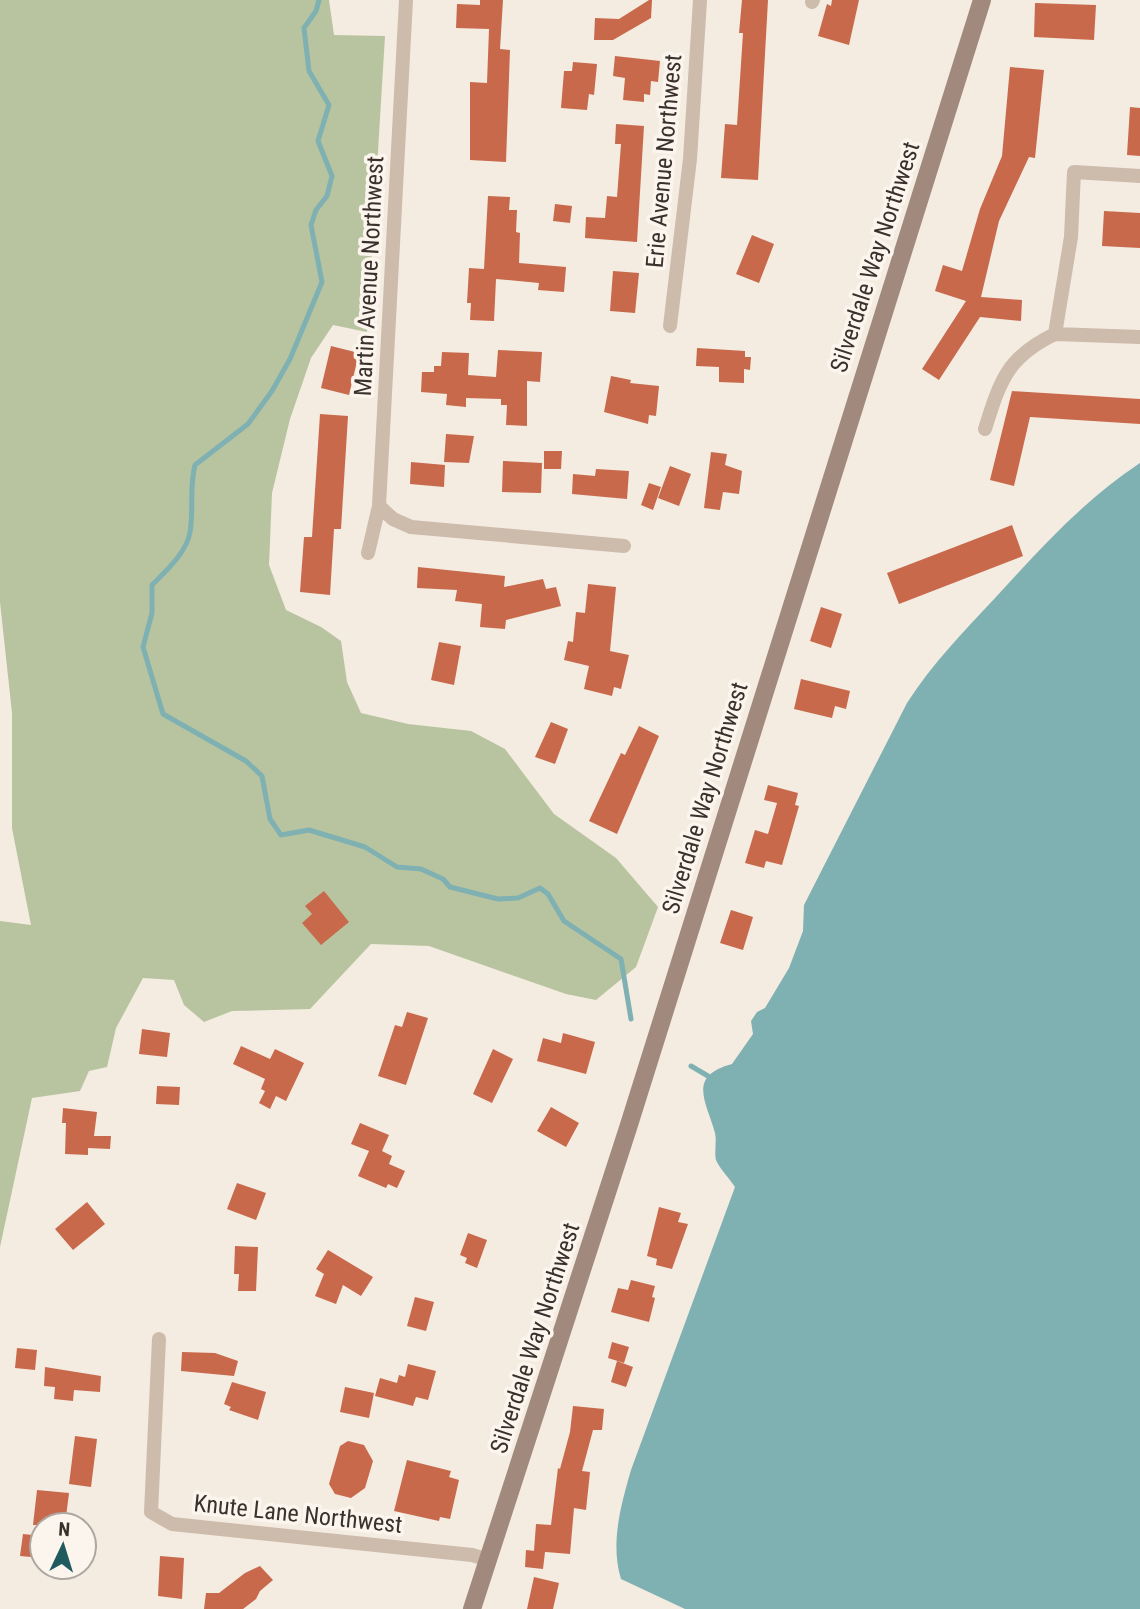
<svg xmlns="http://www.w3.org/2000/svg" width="1140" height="1609" font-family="'Roboto Condensed',sans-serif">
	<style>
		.green { fill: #b8c4a0 }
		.water { fill: #7fb0b2 }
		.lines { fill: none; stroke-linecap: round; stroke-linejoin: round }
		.stream { stroke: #7fb0b2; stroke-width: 5 }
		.building { fill: #c8694b }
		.minor { stroke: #cdbbac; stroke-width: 14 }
		.secondary { stroke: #a18a7d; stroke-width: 18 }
		.labels { text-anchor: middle; stroke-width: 7; stroke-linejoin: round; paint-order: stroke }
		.street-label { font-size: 24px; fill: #3b302b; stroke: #fbf5ee }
	</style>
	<rect width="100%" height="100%" fill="#f4ebe1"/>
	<!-- green -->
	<path class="green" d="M 0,0 L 329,0 L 334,35 L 385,36 L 367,332 L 333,325 L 311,358 L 290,419 L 272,493 L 269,565 L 286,610 L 321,627 L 341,641 L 347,682 L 361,713 L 408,724 L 471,731 L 505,749 L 554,814 L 616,858 L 658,907 L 636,967 L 596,1000 L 566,994 L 429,946 L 371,944 L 310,1009 L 232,1011 L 204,1022 L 184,1005 L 174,980 L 143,978 L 116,1028 L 107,1067 L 89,1071 L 80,1091 L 32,1098 L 0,1247 L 0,921 L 31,925 L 12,828 L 12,713 L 0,602 Z"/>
	<!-- water -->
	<path class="water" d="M 1140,463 L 1140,1609 L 685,1609 L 621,1579 C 610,1543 621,1505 631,1470 L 735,1187 C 730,1179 720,1169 716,1160 C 714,1152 717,1141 715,1133 C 706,1101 687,1076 732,1064 L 753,1034 L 751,1021 L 757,1012 L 765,1008 L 789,968 L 803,931 L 804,905 L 907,703 C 932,664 964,631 996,597 C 1041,548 1084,500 1140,463 Z"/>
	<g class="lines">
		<!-- stream -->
		<path class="stream" d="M 319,0 L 316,11 L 304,28 L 309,71 L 329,105 L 318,141 L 332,176 L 327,196 L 316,210 L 311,225 L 322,282 L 290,359 L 272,391 L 248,424 L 195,465 C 189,488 194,509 190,532 C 187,552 166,571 152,585 L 152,613 L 143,647 L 163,714 L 246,761 L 262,776 L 270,819 L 281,835 L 309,830 L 365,847 L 397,867 L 421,869 L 443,879 L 450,887 L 498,899 L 518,898 L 540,888 L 548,894 L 564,921 L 621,959 L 631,1019
			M 691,1066 L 708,1076"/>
	</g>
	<!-- building -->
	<path class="building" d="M 480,0 L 503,0 L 500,49 L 510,50 L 506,162 L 470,160 L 470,82 L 487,83 L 489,29 L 456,28 L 457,4 L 480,5 Z
		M 649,0 L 652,0 L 651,18 L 613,40 L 594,40 L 595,18 L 619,19 Z
		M 742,0 L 768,0 L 758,180 L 721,178 L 725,124 L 737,125 L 743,33 L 739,33 Z
		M 832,0 L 859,0 L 849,45 L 818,36 L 827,4 L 831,6 Z
		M 1035,3 L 1096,5 L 1094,40 L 1034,37 Z
		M 615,56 L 660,61 L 658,82 L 651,81 L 650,95 L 644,94 L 644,102 L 623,100 L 625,78 L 613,76 Z
		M 573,62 L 597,64 L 594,95 L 589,94 L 587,110 L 561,108 L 564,71 L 572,71 Z
		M 1010,67 L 1044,70 L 1035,158 L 1029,157 L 999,221 L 981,297 L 1022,300 L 1021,321 L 980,317 L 939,380 L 922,369 L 966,301 L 935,291 L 943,265 L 962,271 L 980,209 L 1002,156 Z
		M 1130,107 L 1140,108 L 1140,156 L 1127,155 Z
		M 616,124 L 644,126 L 637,242 L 585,238 L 586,217 L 605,218 L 607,196 L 617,197 L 621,144 L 615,144 Z
		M 488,196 L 510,197 L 509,210 L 517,210 L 516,232 L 520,233 L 519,263 L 566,267 L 564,292 L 538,290 L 539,283 L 496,279 L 494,321 L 470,320 L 471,303 L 467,303 L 469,268 L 484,269 Z
		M 555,204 L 572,206 L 570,223 L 553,221 Z
		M 1104,211 L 1140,213 L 1140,248 L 1102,246 Z
		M 752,235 L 774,244 L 759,283 L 736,274 Z
		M 613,271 L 639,273 L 635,313 L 610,311 Z
		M 331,346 L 359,353 L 349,395 L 321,388 Z
		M 697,348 L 745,351 L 745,357 L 751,357 L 750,370 L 744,369 L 744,383 L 719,382 L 719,367 L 696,366 Z
		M 498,350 L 542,352 L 540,382 L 527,381 L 527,426 L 506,425 L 507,405 L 501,405 L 501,399 L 466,398 L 466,407 L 446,405 L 447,394 L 421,392 L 422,372 L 434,372 L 434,366 L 441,366 L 442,352 L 469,353 L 468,375 L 496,377 Z
		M 611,376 L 631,380 L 630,383 L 659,386 L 656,416 L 649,415 L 648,424 L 604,412 Z
		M 1012,391 L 1140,399 L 1140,424 L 1030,417 L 1014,486 L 990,480 Z
		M 320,414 L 348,416 L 341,529 L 334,529 L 330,595 L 300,592 L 304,537 L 312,537 Z
		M 446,434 L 474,436 L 469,463 L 444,462 Z
		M 544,451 L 562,451 L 561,469 L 544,469 Z
		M 711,452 L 727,454 L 725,465 L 742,471 L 739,494 L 723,492 L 720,510 L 704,508 Z
		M 503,461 L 542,463 L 541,493 L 502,492 Z
		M 411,462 L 445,465 L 444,487 L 410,484 Z
		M 670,466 L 691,474 L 679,506 L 658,498 Z
		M 596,469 L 629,471 L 627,499 L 572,494 L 573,474 L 595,476 Z
		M 649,483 L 661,487 L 653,510 L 641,505 Z
		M 1012,525 L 1023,556 L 899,604 L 887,573 Z
		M 418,567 L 505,576 L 504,587 L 543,579 L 546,589 L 556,587 L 561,606 L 506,620 L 505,629 L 480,627 L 482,604 L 455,601 L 457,590 L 417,588 Z
		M 588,584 L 616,587 L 610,651 L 629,655 L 621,689 L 614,687 L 612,696 L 584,689 L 589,666 L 564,660 L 568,641 L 573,642 L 576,612 L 585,613 Z
		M 821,607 L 842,614 L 831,648 L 810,641 Z
		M 439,642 L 461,646 L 454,685 L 431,680 Z
		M 801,679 L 850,691 L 846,709 L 835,706 L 832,718 L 794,709 Z
		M 551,722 L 568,729 L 555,764 L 535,757 Z
		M 639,726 L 659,736 L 617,834 L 589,821 L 621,753 L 625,755 Z
		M 768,785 L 798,793 L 795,805 L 799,806 L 782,865 L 766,861 L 764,868 L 745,863 L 755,830 L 768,834 L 777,803 L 764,800 Z
		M 324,891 L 349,922 L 321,945 L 302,923 L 312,914 L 305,906 Z
		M 731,910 L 753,917 L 743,950 L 720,943 Z
		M 407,1012 L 428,1018 L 406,1085 L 378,1076 L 395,1025 L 402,1027 Z
		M 142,1029 L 170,1033 L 167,1057 L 139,1054 Z
		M 563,1033 L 595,1042 L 586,1074 L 537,1061 L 543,1038 L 561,1043 Z
		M 241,1046 L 270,1059 L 275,1049 L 304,1063 L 286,1101 L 276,1096 L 270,1109 L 259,1103 L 265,1091 L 261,1089 L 265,1079 L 233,1064 Z
		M 493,1049 L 513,1059 L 492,1103 L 473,1094 Z
		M 157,1086 L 180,1087 L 179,1105 L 156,1104 Z
		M 551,1107 L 579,1123 L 566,1147 L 537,1131 Z
		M 63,1108 L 97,1112 L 94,1136 L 111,1136 L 110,1149 L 88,1148 L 88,1155 L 65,1154 L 66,1123 L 62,1123 Z
		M 360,1123 L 389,1135 L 382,1151 L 392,1156 L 389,1164 L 405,1171 L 397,1188 L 388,1184 L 386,1188 L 358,1176 L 369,1151 L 351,1144 Z
		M 237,1183 L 266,1193 L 256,1220 L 227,1209 Z
		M 87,1202 L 105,1224 L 73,1250 L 55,1229 Z
		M 659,1207 L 681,1213 L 678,1222 L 688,1224 L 672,1269 L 656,1265 L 657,1259 L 647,1256 Z
		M 468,1233 L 487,1240 L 477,1268 L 465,1263 L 467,1258 L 460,1255 Z
		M 235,1246 L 258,1247 L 256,1291 L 238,1291 L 239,1274 L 234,1274 Z
		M 328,1250 L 373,1277 L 361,1296 L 343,1285 L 336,1304 L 315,1296 L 324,1274 L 316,1269 Z
		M 631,1280 L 655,1286 L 652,1297 L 655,1298 L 649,1322 L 611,1312 L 618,1288 L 628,1290 Z
		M 415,1297 L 434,1302 L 426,1331 L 407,1326 Z
		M 612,1342 L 629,1347 L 624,1363 L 608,1358 Z
		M 17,1348 L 37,1350 L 35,1370 L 15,1368 Z
		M 182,1352 L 215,1353 L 238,1361 L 234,1376 L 181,1371 Z
		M 617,1361 L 633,1367 L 626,1387 L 611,1382 Z
		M 408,1364 L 436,1371 L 428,1400 L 416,1397 L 413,1406 L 375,1396 L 380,1378 L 397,1383 L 399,1375 L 405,1377 Z
		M 45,1367 L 101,1376 L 100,1392 L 74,1390 L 73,1401 L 54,1399 L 55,1387 L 44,1386 Z
		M 232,1382 L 266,1392 L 258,1420 L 229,1410 L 231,1407 L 224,1404 Z
		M 345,1387 L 374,1393 L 369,1418 L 340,1412 Z
		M 573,1406 L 604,1409 L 602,1430 L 593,1430 L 582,1471 L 590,1472 L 586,1510 L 574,1508 L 570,1554 L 534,1551 L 536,1524 L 551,1525 L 558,1468 L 560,1469 L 570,1432 Z
		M 75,1436 L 97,1439 L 91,1487 L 69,1484 Z
		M 348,1441 L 364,1445 L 373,1461 L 365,1488 L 351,1498 L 335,1494 L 329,1484 L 340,1446 Z
		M 407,1460 L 451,1471 L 449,1477 L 459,1480 L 450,1519 L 440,1517 L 439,1521 L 394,1511 Z
		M 37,1490 L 69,1493 L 65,1525 L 33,1525 Z
		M 23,1534 L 42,1536 L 42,1558 L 20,1556 Z
		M 526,1550 L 545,1552 L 543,1569 L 525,1567 Z
		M 160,1556 L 184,1558 L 182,1599 L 158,1596 Z
		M 260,1566 L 273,1580 L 260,1591 L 256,1599 L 243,1609 L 204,1609 L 206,1593 L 219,1593 L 245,1573 Z
		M 534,1577 L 559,1583 L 553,1609 L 527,1609 Z"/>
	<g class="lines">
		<!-- minor -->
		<path class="minor" d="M 812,2 L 813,0
			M 670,326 L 690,159 L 700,0
			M 1055,334 L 1140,337
			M 985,429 C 1000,381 1007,357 1055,334 L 1071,237 L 1074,172 L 1140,176
			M 379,506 L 393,519 L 411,527 L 624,546
			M 368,553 L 379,506 L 406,0
			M 159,1339 L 151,1512 L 172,1524 L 472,1555 L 489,1560"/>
		<!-- secondary -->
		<path class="secondary" d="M 472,1609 L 628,1128 L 982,0"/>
	</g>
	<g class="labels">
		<!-- street labels -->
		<g class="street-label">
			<text transform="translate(664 161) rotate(-85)" y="8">Erie Avenue Northwest</text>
			<text transform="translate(875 257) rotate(-72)" y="8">Silverdale Way Northwest</text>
			<text transform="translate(369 276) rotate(-87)" y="8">Martin Avenue Northwest</text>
			<text transform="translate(705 798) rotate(-73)" y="8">Silverdale Way Northwest</text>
			<text transform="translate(535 1338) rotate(-72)" y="8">Silverdale Way Northwest</text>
			<text transform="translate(298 1514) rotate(6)" y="8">Knute Lane Northwest</text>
		</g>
	</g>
	<!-- north arrow -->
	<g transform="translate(63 1546) rotate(4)"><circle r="33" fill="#fbf5ee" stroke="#aea6a0" stroke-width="2"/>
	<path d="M0-5L12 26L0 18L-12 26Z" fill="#1f5a5e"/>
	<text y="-10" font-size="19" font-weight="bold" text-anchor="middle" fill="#3b302b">N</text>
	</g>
</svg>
